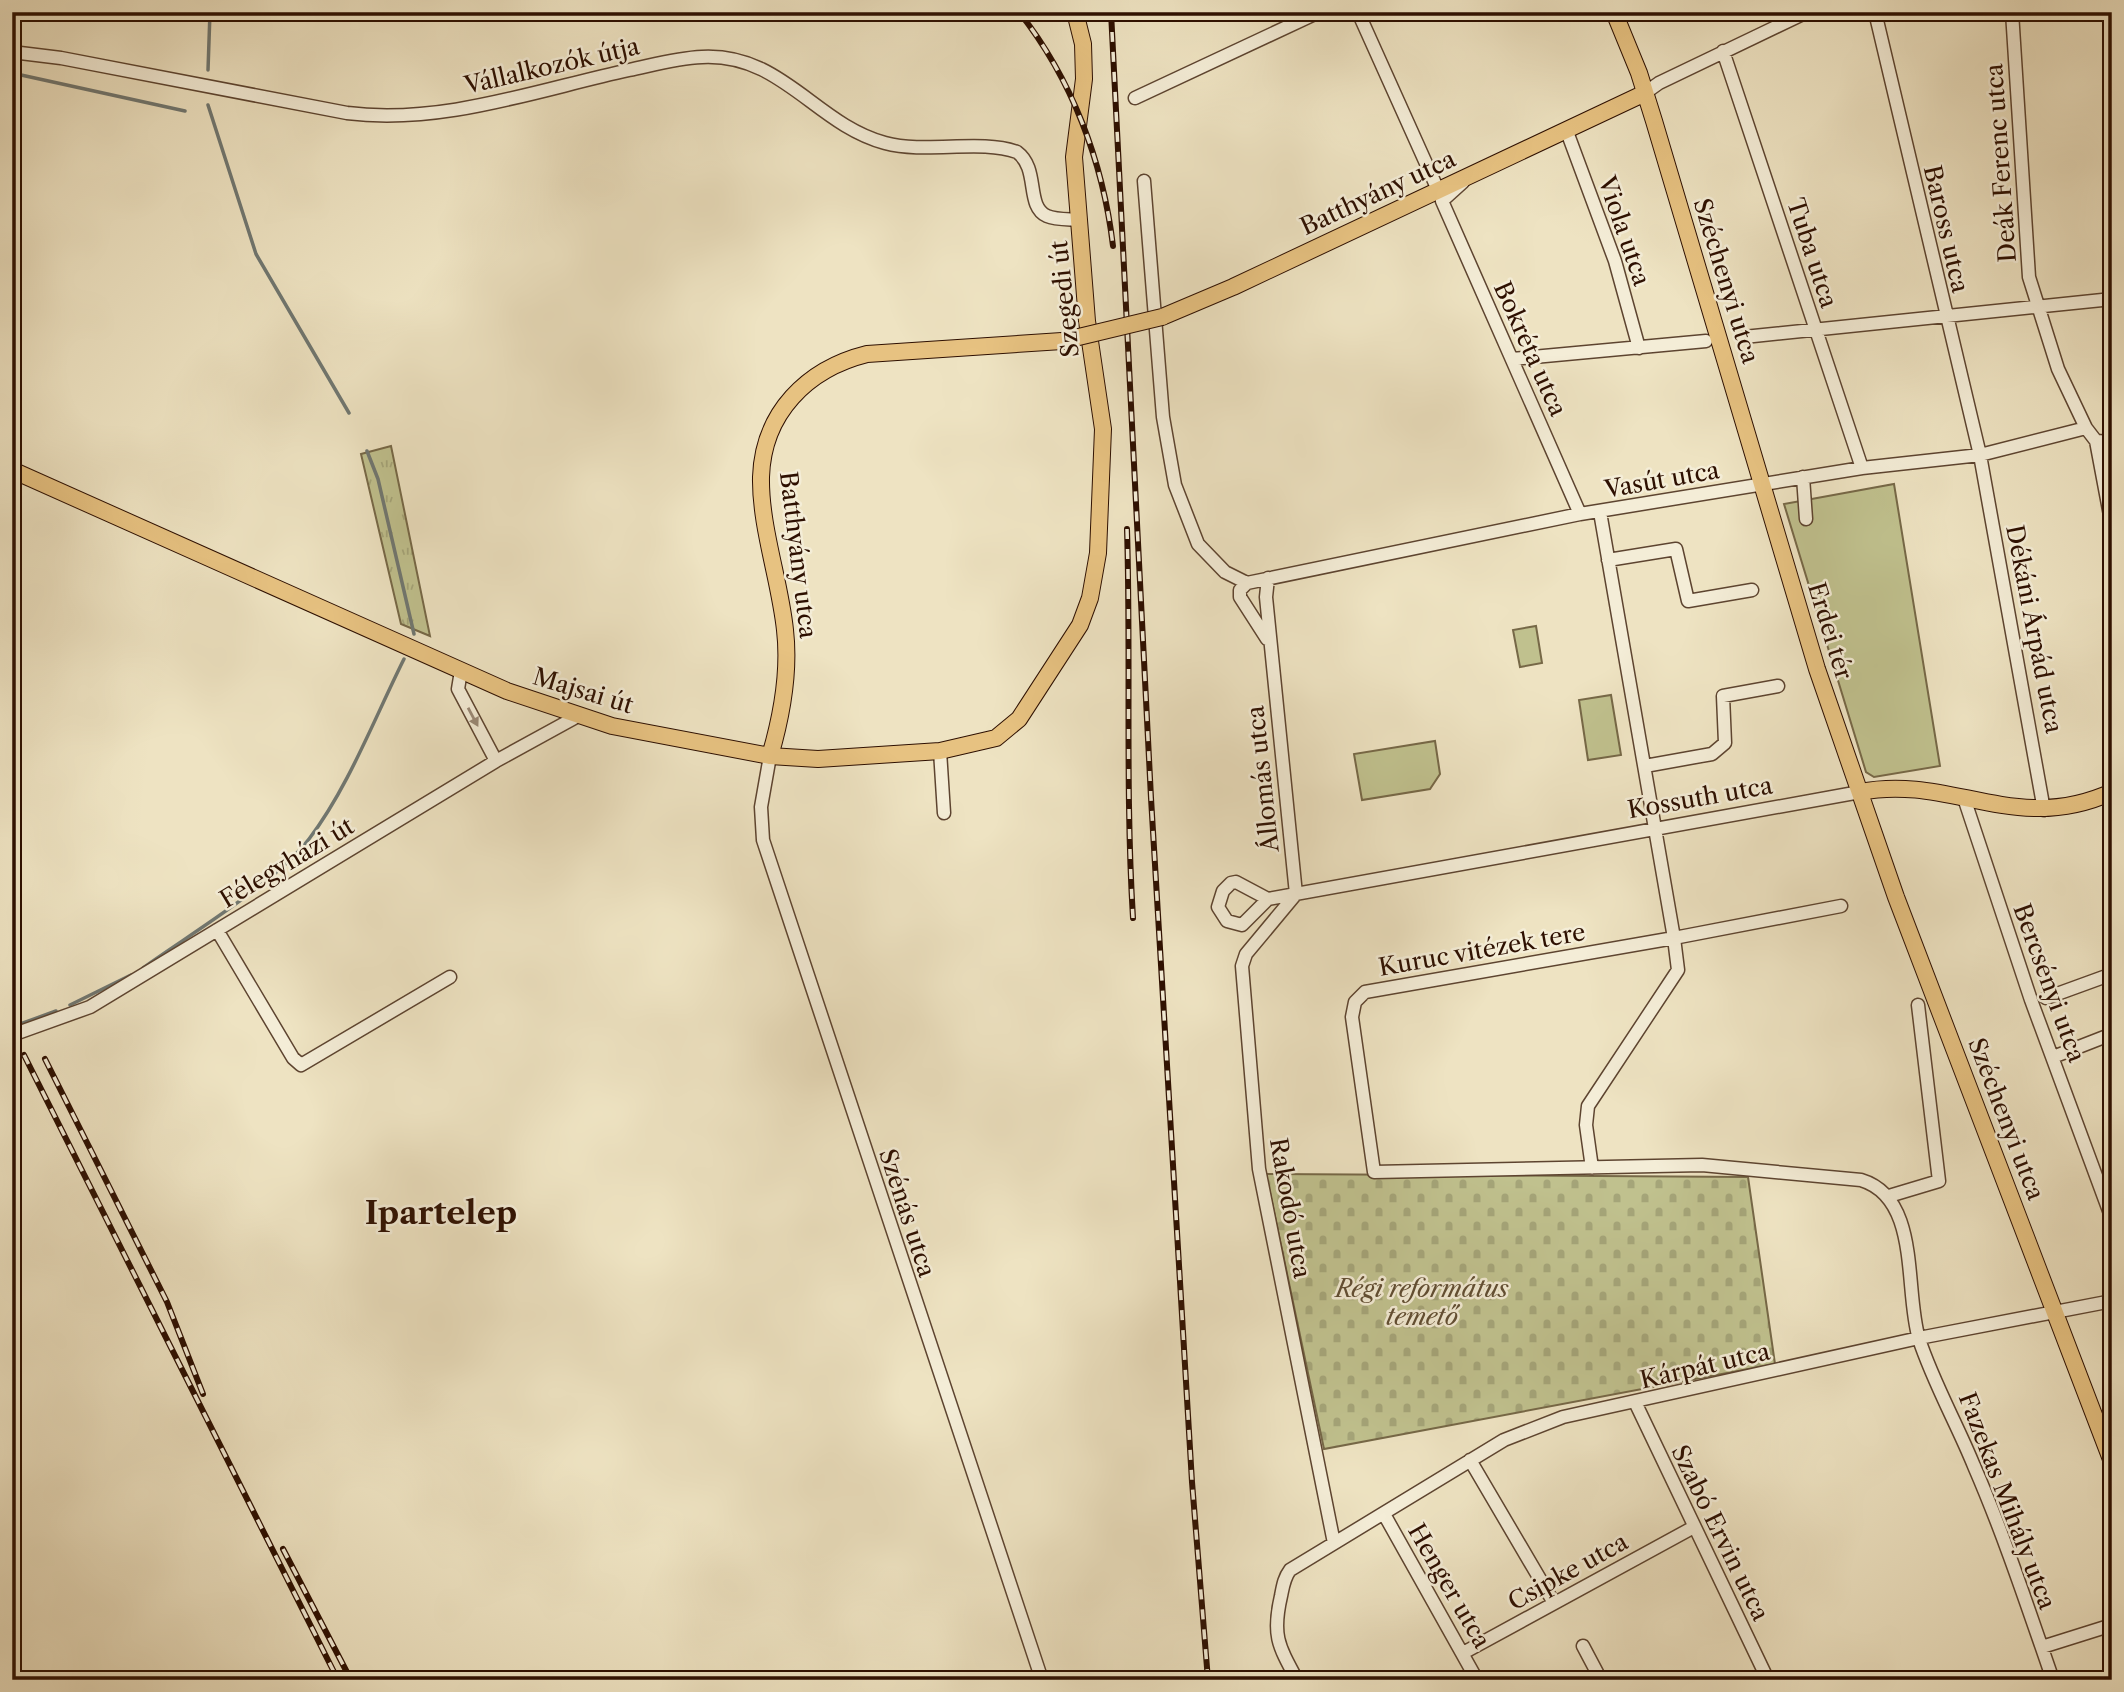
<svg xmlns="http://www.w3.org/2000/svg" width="2124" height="1692" font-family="'Libre Caslon Text',serif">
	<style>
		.grass { fill: url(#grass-tufts); stroke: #766847; stroke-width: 2 }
		.cemetery { fill: url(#cemetery-stones); stroke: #766847; stroke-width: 2 }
		.green { fill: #c0c18e; stroke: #766847; stroke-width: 2 }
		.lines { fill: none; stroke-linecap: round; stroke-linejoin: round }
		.stream { stroke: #707771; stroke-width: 3.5 }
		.minor-casing { stroke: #5d4430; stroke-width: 15 }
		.major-casing { stroke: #2d0f00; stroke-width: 18 }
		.minor { stroke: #f4edd7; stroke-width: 12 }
		.major { stroke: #e7c281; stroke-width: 16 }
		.rail-casing { stroke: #2d0f00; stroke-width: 6 }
		.rail { stroke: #f4edd7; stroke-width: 3.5; stroke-dasharray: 10; stroke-linecap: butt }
		.major-bridge-casing { stroke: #2d0f00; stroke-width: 18; stroke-linecap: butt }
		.major-bridge { stroke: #e7c281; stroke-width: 16 }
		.oneway { fill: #9a8976 }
		.labels { text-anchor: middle; stroke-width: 5; stroke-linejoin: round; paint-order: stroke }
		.street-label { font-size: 24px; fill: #2d0f00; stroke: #f4edd7 }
		.park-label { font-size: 24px; font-style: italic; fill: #604d32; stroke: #f4edd7 }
		.district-label { font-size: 32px; font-weight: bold; fill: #2d0f00; stroke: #f4edd7 }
	</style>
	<defs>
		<pattern id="grass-tufts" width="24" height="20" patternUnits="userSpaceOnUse" patternTransform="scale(1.75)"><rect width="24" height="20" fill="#c0c18e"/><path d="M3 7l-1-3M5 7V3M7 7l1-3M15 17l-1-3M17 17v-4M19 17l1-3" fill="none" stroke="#a5a579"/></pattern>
		<pattern id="cemetery-stones" width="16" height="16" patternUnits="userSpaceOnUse" patternTransform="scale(1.75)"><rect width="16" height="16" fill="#c0c18e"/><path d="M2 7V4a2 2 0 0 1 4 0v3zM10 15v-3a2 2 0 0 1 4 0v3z" fill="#a5a579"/></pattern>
	</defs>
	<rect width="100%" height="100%" fill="#eee3c2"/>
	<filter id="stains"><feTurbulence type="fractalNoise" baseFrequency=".00286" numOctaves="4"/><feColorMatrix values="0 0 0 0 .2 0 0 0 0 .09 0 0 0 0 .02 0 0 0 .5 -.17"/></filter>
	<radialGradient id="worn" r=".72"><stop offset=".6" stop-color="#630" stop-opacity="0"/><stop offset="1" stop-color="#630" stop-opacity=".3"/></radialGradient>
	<!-- grass -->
	<path class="grass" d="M 391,446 L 430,636 L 401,624 L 361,454 Z"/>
	<!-- cemetery -->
	<path class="cemetery" d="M 1266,1174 L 1748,1177 L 1775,1364 L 1324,1449 Z"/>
	<!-- green -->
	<path class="green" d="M 1894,484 L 1940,766 L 1874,777 L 1866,772 L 1784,504 Z
		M 1536,626 L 1542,663 L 1520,667 L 1513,630 Z
		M 1611,695 L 1621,755 L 1588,760 L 1579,700 Z
		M 1435,741 L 1440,774 L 1430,789 L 1362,800 L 1354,754 Z"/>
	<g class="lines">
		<!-- stream -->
		<path class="stream" d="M 208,70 L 210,12
			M 12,73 L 185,111
			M 208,105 L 256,254 L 349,413
			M 367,451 L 378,479 L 414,634
			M 143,968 C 193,932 273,885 309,839 C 348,788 375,717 404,659
			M 70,1005 L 131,975
			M 12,1027 L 56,1011"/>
		<!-- minor casing -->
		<g class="minor-casing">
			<path id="minor" d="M 1358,12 L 1438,190
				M 1875,12 L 1980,455 L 2044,810
				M 2012,12 L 2029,277 L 2058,369 L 2086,428 L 2096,441 L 2112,526
				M 1723,51 L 1862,468
				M 12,52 L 61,58 L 347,113 C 442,125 537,90 629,70 C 653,65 677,58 702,57 C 782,53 815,124 885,143 C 926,154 980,139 1017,152 C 1040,169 1025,206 1047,216 C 1056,220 1070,219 1080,220
				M 1645,93 L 1659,83 L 1807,12
				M 1135,98 L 1319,12
				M 1566,129 L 1615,261 L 1639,348
				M 1144,181 L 1163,417 L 1175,485 L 1198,544 L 1225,572 L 1247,583
				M 1463,182 L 1442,201 L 1580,514
				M 1744,337 L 2112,299
				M 1512,359 L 1706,341
				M 2096,441 L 2112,442
				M 1803,477 L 1806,519
				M 1600,512 L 1674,938 L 1841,906
				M 1608,560 L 1676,549 L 1688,601 L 1752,590
				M 1268,578 L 1266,597 L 1296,894
				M 1247,583 L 1580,514 L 1862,468 L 1980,455 L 2086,428
				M 1247,583 L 1240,590 L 1240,597 L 1267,639
				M 461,671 L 458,689 L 496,761
				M 940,751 L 944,813
				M 770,756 L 761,807 L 763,840 L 1042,1680
				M 1645,766 L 1712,754 L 1725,743 L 1723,696 L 1778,686
				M 1964,798 L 2031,1000 L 2112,1219
				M 1296,894 L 1246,954 L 1242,966 L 1259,1169 L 1334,1543
				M 1268,899 L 1236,882 L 1231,883 L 1223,891 L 1218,907 L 1227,921 L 1242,925 L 1268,899 L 1860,792
				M 217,930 L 293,1058 L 301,1065 L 450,977
				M 2046,998 L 2112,974
				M 12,1035 L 90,1007 L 496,761 L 578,716
				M 2053,1057 L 2112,1034
				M 1592,1168 L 1586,1125 L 1588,1106 L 1678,970 L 1674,938 L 1365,992 L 1355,1002 L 1352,1017 L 1374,1172 L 1702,1165 L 1861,1180 C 1921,1198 1904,1290 1919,1339 C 1933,1382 1957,1424 1974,1466 C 2004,1535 2028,1608 2053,1680
				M 1889,1196 L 1939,1181 L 1918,1005
				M 1636,1404 L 1768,1680
				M 1470,1460 L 1554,1603
				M 1384,1514 L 1477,1680
				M 1583,1646 L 1601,1680
				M 2042,1647 L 2112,1625
				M 1463,1653 L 1694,1527
				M 1297,1680 C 1278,1645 1272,1635 1281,1596 C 1283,1586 1284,1578 1290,1570 L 1504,1440 L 1563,1417 L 1919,1338 L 2112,1301"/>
		</g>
		<!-- major casing -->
		<g class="major-casing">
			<path id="major" d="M 1614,12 L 1639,73 L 1654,121 L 1817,669 L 1896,897 L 2112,1462
				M 1162,317 L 1233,287 L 1645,93
				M 12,470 L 507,691 L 612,726 L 770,756 L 818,759 L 940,751 L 996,738 L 1019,719 L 1080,625 L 1090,598 L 1098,553 L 1103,429 L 1087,321 L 1074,157 L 1084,79 L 1083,44 L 1075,12
				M 770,756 C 782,715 790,673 785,630 C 780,581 760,526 761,477 C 763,413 807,369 867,354 L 1062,341
				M 1860,792 C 1951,774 2015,836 2112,792"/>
		</g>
		<!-- minor -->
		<use href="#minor" class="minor"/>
		<!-- major -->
		<use href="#major" class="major"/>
		<!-- rail casing -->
		<g class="rail-casing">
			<path id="rail" d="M 1019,12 C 1072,79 1103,162 1113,246
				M 1111,12 L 1151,798 L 1192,1482 L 1208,1680
				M 1127,529 C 1131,659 1125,788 1133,918
				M 24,1055 L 338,1680
				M 45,1059 L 167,1302 L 203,1394
				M 283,1549 L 351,1680"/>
		</g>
		<!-- rail -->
		<use href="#rail" class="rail"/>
		<!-- major-bridge casing -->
		<g class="major-bridge-casing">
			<path id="major-bridge" d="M 1062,341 L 1162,317"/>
		</g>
		<!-- major-bridge -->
		<use href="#major-bridge" class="major-bridge"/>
	</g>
	<!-- one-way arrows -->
	<defs><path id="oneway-solid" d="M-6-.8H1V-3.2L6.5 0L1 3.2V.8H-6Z" transform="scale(1.75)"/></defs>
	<use class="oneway" href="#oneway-solid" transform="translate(473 717) rotate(62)"/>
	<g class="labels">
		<!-- street labels -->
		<g class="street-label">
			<text transform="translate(552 66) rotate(-13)" y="8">Vállalkozók útja</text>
			<text transform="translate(2001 163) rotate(-94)" y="8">Deák Ferenc utca</text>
			<text transform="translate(1378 193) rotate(-25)" y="8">Batthyány utca</text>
			<text transform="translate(1946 229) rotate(77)" y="8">Baross utca</text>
			<text transform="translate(1624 231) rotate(71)" y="8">Viola utca</text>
			<text transform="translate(1812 253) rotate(72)" y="8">Tuba utca</text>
			<text transform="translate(1726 281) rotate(73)" y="8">Széchenyi utca</text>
			<text transform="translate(1065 299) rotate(-96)" y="8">Szegedi út</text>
			<text transform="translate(1530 349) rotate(66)" y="8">Bokréta utca</text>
			<text transform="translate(1662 480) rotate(-10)" y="8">Vasút utca</text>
			<text transform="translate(798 555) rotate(83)" y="8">Batthyány utca</text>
			<text transform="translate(2034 629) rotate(79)" y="8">Dékáni Árpád utca</text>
			<text transform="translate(1830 631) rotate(73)" y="8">Erdei tér</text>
			<text transform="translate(583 691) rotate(17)" y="8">Majsai út</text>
			<text transform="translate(1263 779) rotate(-96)" y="8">Állomás utca</text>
			<text transform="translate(1700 798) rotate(-10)" y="8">Kossuth utca</text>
			<text transform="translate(287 863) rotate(-31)" y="8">Félegyházi út</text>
			<text transform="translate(1482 950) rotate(-10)" y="8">Kuruc vitézek tere</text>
			<text transform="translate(2049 983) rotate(70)" y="8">Bercsényi utca</text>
			<text transform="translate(2006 1119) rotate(69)" y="8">Széchenyi utca</text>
			<text transform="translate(1290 1208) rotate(80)" y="8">Rakodó utca</text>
			<text transform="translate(907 1213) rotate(72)" y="8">Szénás utca</text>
			<text transform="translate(1705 1366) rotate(-13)" y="8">Kárpát utca</text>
			<text transform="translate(2007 1501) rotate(69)" y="8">Fazekas Mihály utca</text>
			<text transform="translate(1720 1533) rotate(64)" y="8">Szabó Ervin utca</text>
			<text transform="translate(1568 1572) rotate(-29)" y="8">Csipke utca</text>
			<text transform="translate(1449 1586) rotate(60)" y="8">Henger utca</text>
		</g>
		<!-- park labels -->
		<g class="park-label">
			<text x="1422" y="1297">Régi református<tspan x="1422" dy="28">temető</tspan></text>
		</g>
		<!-- district labels -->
		<g class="district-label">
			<text x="441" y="1224">Ipartelep</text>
		</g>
	</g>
	<!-- margin -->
	<rect width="2124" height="1692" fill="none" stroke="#eee3c2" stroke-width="42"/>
	<rect x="14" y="14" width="2096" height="1664" fill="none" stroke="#2d0f00" stroke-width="3.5"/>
	<rect x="21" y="21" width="2082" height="1650" fill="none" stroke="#2d0f00" stroke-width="2"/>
	<rect width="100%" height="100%" filter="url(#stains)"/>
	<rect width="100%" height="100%" fill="url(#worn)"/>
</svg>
